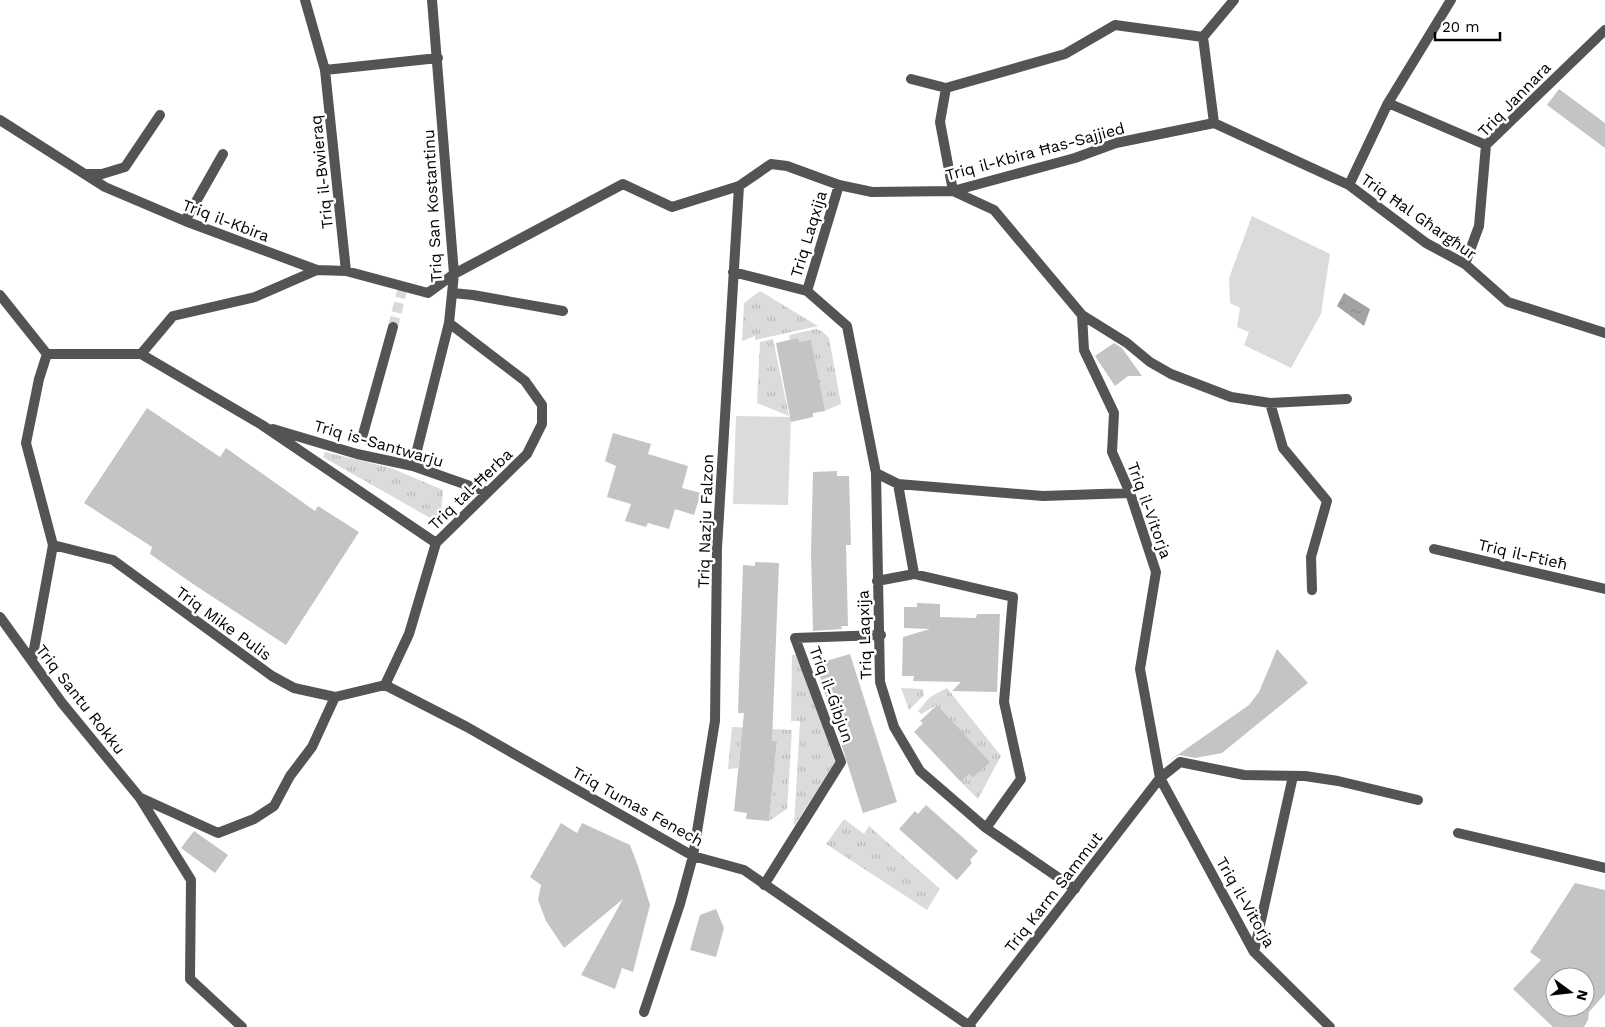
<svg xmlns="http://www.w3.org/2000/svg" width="1605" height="1027" font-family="'Work Sans',sans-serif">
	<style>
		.grass { fill: url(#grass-tufts) }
		.garden { fill: #dbdbdb }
		.water { fill: url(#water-ripples) }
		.building { fill: #c4c4c4; fill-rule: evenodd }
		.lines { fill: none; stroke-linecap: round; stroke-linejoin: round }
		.minor-tunnel { stroke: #d9d9d9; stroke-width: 10; stroke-dasharray: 10 5; stroke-linecap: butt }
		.pedestrian { stroke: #545454; stroke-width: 10 }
		.minor { stroke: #545454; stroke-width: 10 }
		.labels { text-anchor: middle; stroke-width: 5; stroke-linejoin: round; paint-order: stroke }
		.street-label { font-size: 16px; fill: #000; stroke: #fff }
	</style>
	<defs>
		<pattern id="grass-tufts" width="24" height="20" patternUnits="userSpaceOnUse" patternTransform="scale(1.25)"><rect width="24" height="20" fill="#dbdbdb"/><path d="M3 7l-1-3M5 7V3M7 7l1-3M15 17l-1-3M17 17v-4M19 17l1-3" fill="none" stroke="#bababa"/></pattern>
		<pattern id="water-ripples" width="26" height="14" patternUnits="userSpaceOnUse" patternTransform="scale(1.25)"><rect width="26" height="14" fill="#a2a2a2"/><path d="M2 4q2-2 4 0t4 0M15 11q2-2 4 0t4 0" fill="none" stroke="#8a8a8a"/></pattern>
	</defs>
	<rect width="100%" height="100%" fill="#fff"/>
	<!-- grass -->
	<path class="grass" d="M 760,291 L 818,326 L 755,340 L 755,336 L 742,341 L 744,303 Z
		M 816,329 L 822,331 L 829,338 L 841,404 L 824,411 L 811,341 L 800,342 L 798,338 L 790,340 L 789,335 Z
		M 773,339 L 789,416 L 757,403 L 760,342 Z
		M 325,452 L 391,468 L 443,490 L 441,514 L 432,519 L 323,457 Z
		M 792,655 L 798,655 L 835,762 L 794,826 L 800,721 L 791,721 Z
		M 901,688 L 923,689 L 924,695 L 909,710 Z
		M 947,688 L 1001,756 L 978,799 L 961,782 L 969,774 L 973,778 L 988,763 L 937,705 L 921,714 L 918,711 L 930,697 Z
		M 732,727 L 792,730 L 787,809 L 769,821 L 777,742 L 753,739 L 741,742 L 738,768 L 728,769 Z
		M 844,819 L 864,834 L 869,826 L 940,889 L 927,910 L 826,844 Z"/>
	<!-- garden -->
	<path class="garden" d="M 1252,216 L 1330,254 L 1321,314 L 1291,368 L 1244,345 L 1249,332 L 1237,327 L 1240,308 L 1230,303 L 1229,278 Z
		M 736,416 L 791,417 L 788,505 L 733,504 Z"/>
	<!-- water -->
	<path class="water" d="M 1344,293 L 1370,309 L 1364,326 L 1337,306 Z"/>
	<!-- building -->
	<path class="building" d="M 1559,89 L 1605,123 L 1605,148 L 1547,105 Z
		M 798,338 L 800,342 L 811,340 L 825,411 L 813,413 L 813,417 L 791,422 L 776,343 Z
		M 1114,343 L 1122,348 L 1142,376 L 1128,376 L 1115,386 L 1095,356 Z
		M 147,408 L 220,457 L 226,448 L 315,511 L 318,506 L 359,532 L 286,645 L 193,584 L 150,554 L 152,547 L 84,503 Z
		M 613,433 L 651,444 L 648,454 L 688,466 L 682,488 L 701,493 L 694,515 L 675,509 L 669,529 L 648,523 L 646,527 L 625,521 L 631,504 L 607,497 L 616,466 L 605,461 Z
		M 837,471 L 837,476 L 849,476 L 851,545 L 846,545 L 848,626 L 841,626 L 842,629 L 813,631 L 811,553 L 813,472 Z
		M 755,562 L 779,563 L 772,741 L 777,741 L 769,821 L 746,819 L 747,813 L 734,811 L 744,713 L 738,713 L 743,565 L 755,566 Z
		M 917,603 L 940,604 L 940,617 L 976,618 L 977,614 L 1000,614 L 997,692 L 952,691 L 961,682 L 913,681 L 914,676 L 902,676 L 903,637 L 930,629 L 904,628 L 904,607 L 917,607 Z
		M 1277,649 L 1308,683 L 1222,753 L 1195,758 L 1179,755 L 1166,763 L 1249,705 L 1259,692 Z
		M 850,654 L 897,802 L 863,813 L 816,664 Z
		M 937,705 L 990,762 L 973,778 L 969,774 L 961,782 L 914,732 L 923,723 L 920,721 Z
		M 926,805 L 978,851 L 970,860 L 972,863 L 957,880 L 899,829 L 915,811 L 918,814 Z
		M 561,823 L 577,833 L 582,823 L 630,845 L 638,866 L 650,905 L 633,972 L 622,968 L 615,989 L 581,975 L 623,899 L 564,948 L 546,921 L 538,900 L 541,885 L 530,877 Z
		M 194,831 L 228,855 L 215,873 L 181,848 Z
		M 1575,883 L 1605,890 L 1605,994 L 1589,1012 L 1588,1020 L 1584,1027 L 1553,1027 L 1513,989 L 1541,960 L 1530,952 ZM 1555,977 L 1585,977 L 1585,1007 L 1555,1007 Z
		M 716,909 L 724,928 L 716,957 L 690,950 L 700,915 Z"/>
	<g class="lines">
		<!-- minor-tunnel -->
		<path class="minor-tunnel" d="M 393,327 L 403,287"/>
		<!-- pedestrian -->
		<path class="pedestrian" d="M 362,438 L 393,327
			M 764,885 L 841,762 L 795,638 L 881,635"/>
		<!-- minor -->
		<path class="minor" d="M 305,0 L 325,70 L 346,271
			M 325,70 L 438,58
			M 911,79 L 946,88 L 1065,54 L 1115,25 L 1203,37
			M 946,88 L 940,122 L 953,191
			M 1388,103 L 1486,145
			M 0,120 L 105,187 L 185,221 L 317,270 L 346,271 L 428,293 L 454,274 L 623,184 L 672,207 L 739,186 L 771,164 L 787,166 L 839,185 L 872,192 L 953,191 L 1075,158 L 1116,143 L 1214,123
			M 1214,123 L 1349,185 L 1426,243 L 1465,264 L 1508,302 L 1605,333
			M 1214,123 L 1203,37 L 1234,0
			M 85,174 L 102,174 L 125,167 L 160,115
			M 1349,185 L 1388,103 L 1451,0
			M 953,191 L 994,210 L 1082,315 L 1084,350 L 1114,413 L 1112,452 L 1130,493 L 1156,572 L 1140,669 L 1160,778 L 1254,952 L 1330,1027
			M 185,221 L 223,154
			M 1465,264 L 1479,226 L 1486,145 L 1605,30
			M 733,272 L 807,291 L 847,326 L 876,473 L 880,682 L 894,727 L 920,771 L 986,828 L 1075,889
			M 807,291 L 839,185
			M 452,293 L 473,295 L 563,311
			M 0,295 L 47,354
			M 1082,315 L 1127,343 L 1150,362 L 1171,374 L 1231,397 L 1270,403 L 1347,399
			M 47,354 L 141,354 L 262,425 L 436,543
			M 141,354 L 173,316 L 255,297 L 317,270
			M 1270,403 L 1283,448 L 1327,501 L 1311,557 L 1312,590
			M 273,429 L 357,454 L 413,466 L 487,492
			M 413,466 L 449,323 L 454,274 L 432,0
			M 876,473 L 898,484 L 1043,496 L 1130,493
			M 898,484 L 914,574
			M 53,545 L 113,560 L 272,676 L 294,688 L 335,697 L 385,685
			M 1434,549 L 1605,589
			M 877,581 L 914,574 L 1013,597 L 1004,702 L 1021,779 L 986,828
			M 0,617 L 62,703 L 140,798 L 191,880 L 190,979 L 242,1027
			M 32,660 L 53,545 L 26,443 L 39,379 L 47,354
			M 385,685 L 467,727 L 693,856 L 744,870 L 971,1027
			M 385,685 L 409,634 L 436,543 L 527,454 L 542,424 L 542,405 L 525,381 L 449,323
			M 141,798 L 218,833 L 254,819 L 274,806 L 290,776 L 312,747 L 335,697
			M 1458,833 L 1605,868
			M 1254,952 L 1293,776
			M 644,1012 L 680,904 L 693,856 L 715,721 L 717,548 L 739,186
			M 969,1025 L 1160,778 L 1180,762 L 1244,775 L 1305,776 L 1338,781 L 1418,800"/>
	</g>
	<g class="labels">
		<!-- street labels -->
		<g class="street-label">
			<text transform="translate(1514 99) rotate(-46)" y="6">Triq Jannara</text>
			<text transform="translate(1035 151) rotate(-15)" y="6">Triq il-Kbira Ħas-Sajjied</text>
			<text transform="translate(321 172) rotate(-96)" y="6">Triq il-Bwieraq</text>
			<text transform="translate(432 206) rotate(-93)" y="6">Triq San Kostantinu</text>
			<text transform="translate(1419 216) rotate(35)" y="6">Triq Ħal Għargħur</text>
			<text transform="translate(226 220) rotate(21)" y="6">Triq il-Kbira</text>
			<text transform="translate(808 234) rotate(-73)" y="6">Triq Laqxija</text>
			<text transform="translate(379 443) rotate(16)" y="6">Triq is-Santwarju</text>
			<text transform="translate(470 489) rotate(-44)" y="6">Triq tal-Ħerba</text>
			<text transform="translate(1150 510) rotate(70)" y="6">Triq il-Vitorja</text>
			<text transform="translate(705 521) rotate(-88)" y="6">Triq Nazju Falzon</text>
			<text transform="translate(1523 554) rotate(13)" y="6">Triq il-Ftieħ</text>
			<text transform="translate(224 623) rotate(36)" y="6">Triq Mike Pulis</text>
			<text transform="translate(864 635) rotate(-92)" y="6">Triq Laqxija</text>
			<text transform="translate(832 694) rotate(70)" y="6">Triq il-Ġibjun</text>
			<text transform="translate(81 699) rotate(52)" y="6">Triq Santu Rokku</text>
			<text transform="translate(638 806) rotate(29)" y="6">Triq Tumas Fenech</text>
			<text transform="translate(1053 892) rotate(-52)" y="6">Triq Karm Sammut</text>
			<text transform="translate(1246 902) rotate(60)" y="6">Triq il-Vitorja</text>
		</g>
	</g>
	<!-- north arrow -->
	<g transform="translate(1570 992) rotate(105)"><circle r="24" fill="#ffffff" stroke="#999999"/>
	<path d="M0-4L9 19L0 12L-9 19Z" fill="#000000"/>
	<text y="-8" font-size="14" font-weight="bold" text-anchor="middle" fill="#000000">N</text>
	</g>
	<!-- scale -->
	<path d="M1435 32v8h65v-8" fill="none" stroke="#000000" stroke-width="2.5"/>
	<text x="1442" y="32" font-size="15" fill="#000000" stroke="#ffffff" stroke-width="4" paint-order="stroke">20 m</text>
</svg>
